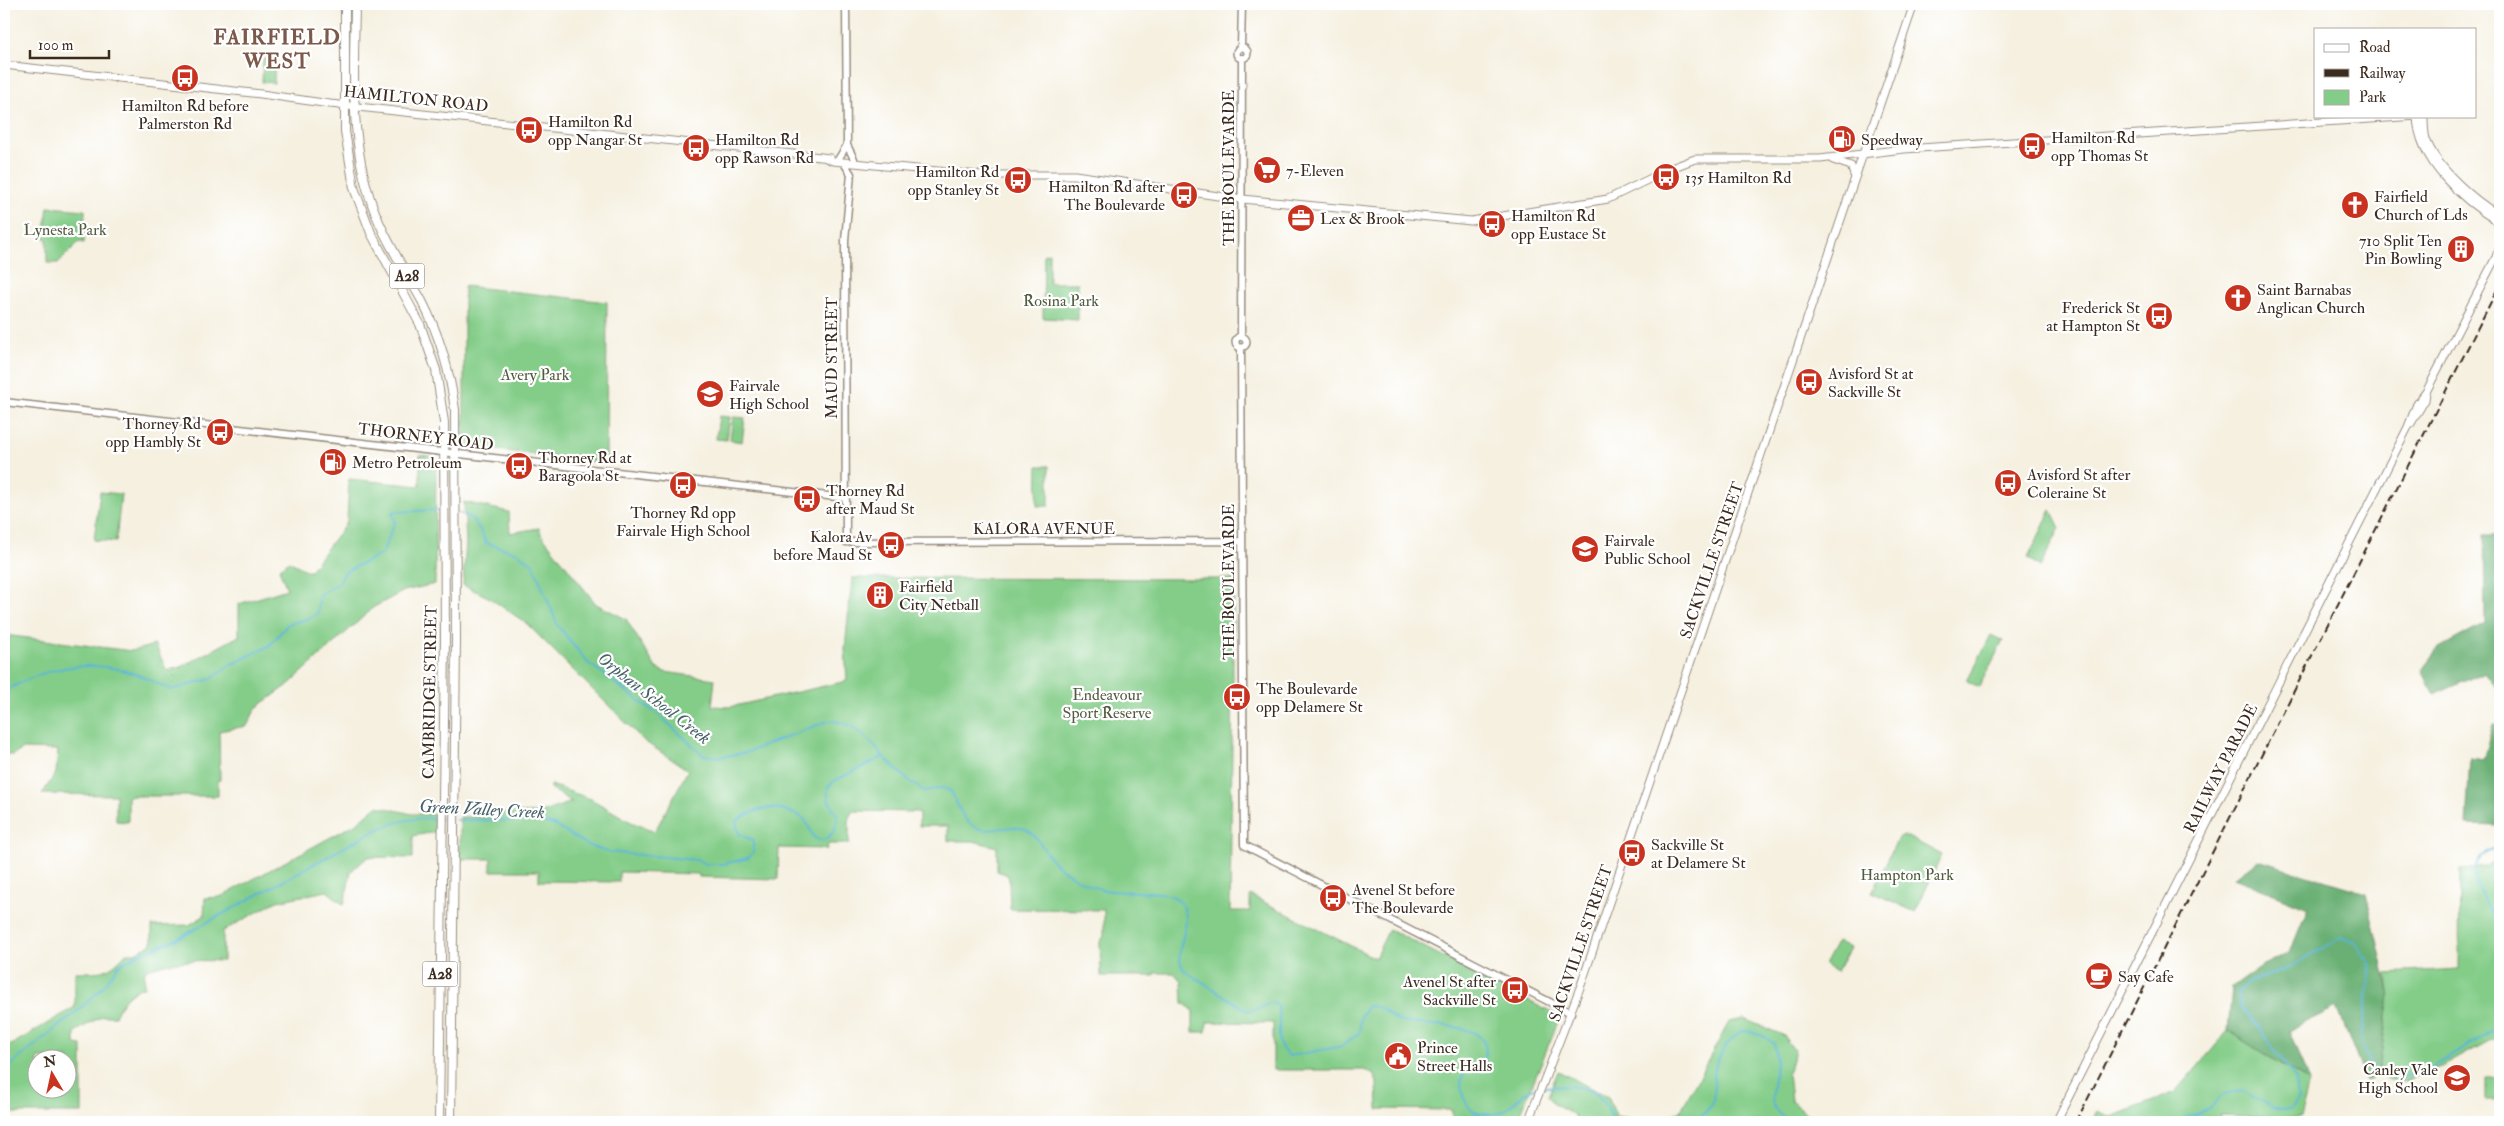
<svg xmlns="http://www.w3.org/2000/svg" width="2504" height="1126" font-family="'IM FELL Double Pica',serif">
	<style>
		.green { fill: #84cd89; stroke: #607c54; fill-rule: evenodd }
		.forest { fill: #6bb075; stroke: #536d4a }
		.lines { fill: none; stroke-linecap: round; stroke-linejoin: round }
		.stream { stroke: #59b5d7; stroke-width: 2 }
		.tertiary-casing { stroke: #988d7f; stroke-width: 9 }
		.secondary-casing { stroke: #988d7f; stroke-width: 9 }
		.trunk-casing { stroke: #988d7f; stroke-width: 10 }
		.tertiary { stroke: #fff; stroke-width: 6 }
		.secondary { stroke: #fff; stroke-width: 7 }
		.trunk { stroke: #fff; stroke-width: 8 }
		.rail { stroke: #3b2a1e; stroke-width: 2; stroke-dasharray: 8 4; stroke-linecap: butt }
		.labels { text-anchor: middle; stroke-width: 4.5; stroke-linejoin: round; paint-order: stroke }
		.shield { fill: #fff; stroke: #766a62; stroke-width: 1 }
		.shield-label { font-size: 15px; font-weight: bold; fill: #3b2a1e }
		.street-label { font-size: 16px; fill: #3b2a1e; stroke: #fff }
		.poi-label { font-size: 16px; fill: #3b2a1e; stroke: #fff; text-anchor: start }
		.park-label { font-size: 16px; fill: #515b3e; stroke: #fff }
		.water-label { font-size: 18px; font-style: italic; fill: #476268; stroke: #fff }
		.district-label { font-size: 21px; font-weight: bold; letter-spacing: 1px; fill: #7b594b; stroke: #fff }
	</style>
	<rect width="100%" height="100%" fill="#fff"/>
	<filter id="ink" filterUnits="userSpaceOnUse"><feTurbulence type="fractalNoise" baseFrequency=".02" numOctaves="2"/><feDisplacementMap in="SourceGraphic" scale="10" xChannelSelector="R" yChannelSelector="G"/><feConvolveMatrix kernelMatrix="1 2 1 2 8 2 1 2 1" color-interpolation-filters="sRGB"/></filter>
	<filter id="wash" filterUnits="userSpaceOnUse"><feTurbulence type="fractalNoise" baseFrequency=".0096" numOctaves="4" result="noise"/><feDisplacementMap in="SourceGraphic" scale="20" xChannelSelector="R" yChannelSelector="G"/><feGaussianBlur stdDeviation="1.12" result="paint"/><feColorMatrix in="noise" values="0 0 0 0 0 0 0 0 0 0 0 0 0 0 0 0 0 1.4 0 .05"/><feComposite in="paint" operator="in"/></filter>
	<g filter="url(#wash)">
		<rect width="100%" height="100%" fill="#f5f0e0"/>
		<!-- green -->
		<path class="green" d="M 263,59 L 275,59 L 274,83 L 262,82 Z
			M 48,207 L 85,210 L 84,243 L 79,242 L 58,263 L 47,263 L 47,239 L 44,238 Z
			M 1049,253 L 1049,283 L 1078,283 L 1078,320 L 1043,318 L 1044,254 Z
			M 464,286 L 607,302 L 606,463 L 464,446 Z
			M 719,416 L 730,417 L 727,440 L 716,439 Z
			M 733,417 L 745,418 L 742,442 L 730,440 Z
			M 420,455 L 436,457 L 435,584 L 404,591 L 374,607 L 287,686 L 256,708 L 247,726 L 219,731 L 220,780 L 218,780 L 218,796 L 128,796 L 128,822 L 116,821 L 116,795 L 42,794 L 56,773 L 58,750 L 23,749 L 13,755 L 4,754 L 4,635 L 132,651 L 155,645 L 167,671 L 183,666 L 239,636 L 239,604 L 287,589 L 279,569 L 289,561 L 309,572 L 347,522 L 349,479 L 420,486 Z
			M 1038,466 L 1049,466 L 1049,506 L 1037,506 Z
			M 100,492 L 121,494 L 116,542 L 94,540 Z
			M 464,502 L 509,512 L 510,533 L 539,528 L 541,534 L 596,604 L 626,619 L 656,668 L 664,672 L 715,679 L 712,706 L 730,707 L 847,681 L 845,649 L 852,578 L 1234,579 L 1230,911 L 1250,911 L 1250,895 L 1375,958 L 1389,929 L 1560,1017 L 1517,1122 L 1452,1122 L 1452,1110 L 1378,1109 L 1377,1082 L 1373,1074 L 1364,1070 L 1273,1070 L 1273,1023 L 1207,1022 L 1206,1032 L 1193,1032 L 1193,1010 L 1183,1003 L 1182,982 L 1174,973 L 1154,973 L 1154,976 L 1101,976 L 1100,942 L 1104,936 L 1104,910 L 1010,909 L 1009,878 L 1006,874 L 997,871 L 997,847 L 973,841 L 948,841 L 948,826 L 919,826 L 919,812 L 853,811 L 849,817 L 849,844 L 828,844 L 827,849 L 779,848 L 778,879 L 699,877 L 699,874 L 619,872 L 619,882 L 539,881 L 539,871 L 491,871 L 491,859 L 460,859 L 460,817 L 490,817 L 490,813 L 540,813 L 572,802 L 549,787 L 551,785 L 591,799 L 631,822 L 655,831 L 688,770 L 644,741 L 526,623 L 488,597 L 463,585 L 466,542 Z
			M 2051,510 L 2060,528 L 2040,567 L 2028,558 Z
			M 1991,635 L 2003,641 L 1979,687 L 1967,681 Z
			M 377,806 L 412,814 L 435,814 L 435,832 L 413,836 L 413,858 L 368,857 L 351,871 L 344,905 L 327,891 L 277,901 L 223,931 L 223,961 C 196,960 171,960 145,970 L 144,987 C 129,991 121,1002 115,1016 L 102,1016 L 75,1032 L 75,1044 L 82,1045 L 82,1113 L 4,1113 L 4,1047 L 11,1045 L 75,1007 L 75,972 C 101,972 108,974 126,953 L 135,953 L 152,944 L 152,926 L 189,925 L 204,916 L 205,898 L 220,897 L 357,823 ZM 38,1058 L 68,1058 L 68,1088 L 38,1088 Z
			M 1904,835 L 1942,855 L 1915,912 L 1872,892 L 1898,838 Z
			M 2500,856 L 2500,1035 L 2442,1067 L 2429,1070 L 2408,1081 L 2398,1083 L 2378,1074 L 2390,996 L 2386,973 L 2459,969 L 2460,870 L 2486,867 Z
			M 1837,941 L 1850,948 L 1836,972 L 1824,965 Z
			M 1744,1019 L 1785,1036 L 1788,1044 L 1795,1050 L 1788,1074 L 1791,1100 L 1816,1122 L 1659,1122 L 1681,1110 L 1729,1022 Z
			M 2228,1031 L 2309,1082 L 2300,1118 L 2219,1115 L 2221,1122 L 2091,1122 L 2097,1111 L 2112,1117 L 2176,1092 Z
			M 1558,1071 L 1608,1097 L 1616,1116 L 1656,1122 L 1576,1122 L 1575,1115 L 1555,1105 L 1548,1096 Z
			M 2486,1078 L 2500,1078 L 2500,1101 L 2486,1101 Z"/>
		<!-- forest -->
		<path class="forest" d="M 2484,535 L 2500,535 L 2500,692 L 2485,672 L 2434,695 L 2422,670 L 2439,648 L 2485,623 Z
			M 2493,724 L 2500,724 L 2500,826 L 2466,825 L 2470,758 L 2483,760 Z
			M 2258,860 L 2366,893 L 2390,996 L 2378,1074 L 2366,1081 L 2337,1007 L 2289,1030 L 2309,1082 L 2228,1031 L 2232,987 L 2263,965 L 2290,952 L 2308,908 L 2234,878 Z"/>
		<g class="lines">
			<!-- stream -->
			<path class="stream" d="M 458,513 C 474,515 480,529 486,543 L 518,553 L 533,564 L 558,626 L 587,662 L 661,717 L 703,755 L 720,757 L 745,753 L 828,721 C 855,720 869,741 885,758 C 897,770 909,782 924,791 L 943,788 L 951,791 C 956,800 961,818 970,824 C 990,838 1004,822 1024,829 C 1038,833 1044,853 1054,862 C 1066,874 1088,886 1104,890 C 1121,894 1166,888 1178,900 C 1200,920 1168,950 1185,971 L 1248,1011 L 1263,1007 L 1270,1003 L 1277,1004 C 1284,1020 1271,1047 1290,1056 L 1342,1046 L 1359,1033 L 1361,1015 L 1368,1006 C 1388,1007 1385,1016 1399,1021 C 1423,1029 1502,1016 1483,1065 C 1478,1067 1471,1068 1468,1070 C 1455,1079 1463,1104 1474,1112 C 1477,1113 1482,1114 1485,1114 C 1512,1117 1518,1090 1539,1087
				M 4,692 C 60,657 114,658 170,690 L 211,679 L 230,665 L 269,646 L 288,624 L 310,618 L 318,613 L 319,595 L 339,583 L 346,571 L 382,554 L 395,522 L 392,512 L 441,510
				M 456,820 L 538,821 L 554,825 L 589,846 L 608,852 L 696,860 L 706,864 L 724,864 L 748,858 L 753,852 L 753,840 L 739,834 L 736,821 C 755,808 774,803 794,814 C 797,815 802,817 804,819 C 813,829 809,844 827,839 L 834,831 L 838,817 L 828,799 L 828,787 L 834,781 L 883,757
				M 2500,846 C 2454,864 2482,896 2500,924
				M 4,1070 L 80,1009 L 103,987 L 119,965 L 139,954 L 177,939 L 374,831 C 400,820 413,817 441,819
				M 1544,1087 C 1577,1085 1604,1084 1612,1122
				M 1689,1122 C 1698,1117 1712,1110 1714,1099 C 1716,1092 1713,1083 1714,1076 C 1716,1057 1727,1042 1741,1031 C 1755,1031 1764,1035 1774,1044 C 1781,1065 1768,1091 1773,1104 C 1775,1110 1784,1117 1788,1122
				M 2175,1122 L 2210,1109 L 2222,1094 L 2243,1091 L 2274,1109 L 2290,1109 L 2298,1099 L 2296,1080 L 2257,1025 L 2240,1006 L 2237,993 L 2249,982 L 2287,969 L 2341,937 L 2356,943 L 2371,965 L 2361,1039 L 2371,1067 C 2377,1070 2386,1077 2392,1077 C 2423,1080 2474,1042 2500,1025"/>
		</g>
	</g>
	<g filter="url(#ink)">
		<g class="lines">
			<!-- tertiary casing -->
			<g class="tertiary-casing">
				<path id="tertiary" d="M 846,4 L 847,145 L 854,159
					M 1241,47 L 1242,4
					M1236.5 53a5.5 5.5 0 1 1 11 0a5.5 5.5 0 1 1-11 0Z
					M 839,158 L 847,145
					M 844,163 L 851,174 L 845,240 L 846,542 L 1242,541
					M1235.5 342a5.5 5.5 0 1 1 11 0a5.5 5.5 0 1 1-11 0Z
					M 1241,337 L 1242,58
					M 1241,348 L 1244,845 L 1571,1013
					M 4,402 L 845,498"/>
			</g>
			<!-- secondary casing -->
			<g class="secondary-casing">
				<path id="secondary" d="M 4,65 L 261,94 L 330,104 L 830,158
					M 2417,116 C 2418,162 2464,201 2500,223
					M 2424,116 C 2424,124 2424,132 2426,139 C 2436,168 2475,201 2500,216
					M 826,158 L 833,161 L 979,175 L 1075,175 L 1232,198 L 1471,221 L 1608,199 L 1674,167 L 1695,159 L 1820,159 L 1904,149 L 2418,116
					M 1833,160 L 1851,166 L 1855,178
					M 2410,425 L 2425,400 L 2426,392 L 2496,257 L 2500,243
					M 1528,1122 L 1581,985 L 1914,4
					M 2056,1122 L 2408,427 L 2417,404 L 2426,392"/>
			</g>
			<!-- trunk casing -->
			<g class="trunk-casing">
				<path id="trunk" d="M 345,4 L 345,131 L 354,188 L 371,233 L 420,324 L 436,370 L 444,422 L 445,639 L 439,1122
					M 355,4 C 354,71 349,142 373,207 C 385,240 405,270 422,301 C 440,336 450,371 455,410 L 456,640 L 451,1122"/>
			</g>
			<!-- tertiary -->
			<use href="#tertiary" class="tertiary"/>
			<!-- secondary -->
			<use href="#secondary" class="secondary"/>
			<!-- trunk -->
			<use href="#trunk" class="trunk"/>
			<!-- rail -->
			<path class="rail" d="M 2076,1122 L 2500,284"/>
		</g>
	</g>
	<!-- icons -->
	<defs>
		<g id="bus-disc" transform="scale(1.4375)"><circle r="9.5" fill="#c8321e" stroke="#fff"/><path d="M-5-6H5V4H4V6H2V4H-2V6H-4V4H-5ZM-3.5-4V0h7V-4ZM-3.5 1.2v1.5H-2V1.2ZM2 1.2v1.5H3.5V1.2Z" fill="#fff"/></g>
		<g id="fuel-disc" transform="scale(1.4375)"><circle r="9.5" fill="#c8321e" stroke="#fff"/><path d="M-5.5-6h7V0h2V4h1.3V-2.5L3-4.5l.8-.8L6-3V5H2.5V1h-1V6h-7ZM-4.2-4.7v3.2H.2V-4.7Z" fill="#fff"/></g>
		<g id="supermarket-disc" transform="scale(1.4375)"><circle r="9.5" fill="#c8321e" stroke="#fff"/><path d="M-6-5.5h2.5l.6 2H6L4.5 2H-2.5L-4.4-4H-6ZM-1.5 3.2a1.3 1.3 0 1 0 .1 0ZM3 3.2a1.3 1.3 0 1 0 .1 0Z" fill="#fff"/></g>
		<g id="church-disc" transform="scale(1.4375)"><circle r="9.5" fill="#c8321e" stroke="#fff"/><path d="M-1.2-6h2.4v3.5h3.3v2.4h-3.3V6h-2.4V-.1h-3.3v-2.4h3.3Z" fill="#fff"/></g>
		<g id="office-disc" transform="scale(1.4375)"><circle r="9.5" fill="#c8321e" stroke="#fff"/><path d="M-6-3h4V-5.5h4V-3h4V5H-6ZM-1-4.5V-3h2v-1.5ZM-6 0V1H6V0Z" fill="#fff"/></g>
		<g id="building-disc" transform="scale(1.4375)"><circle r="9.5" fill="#c8321e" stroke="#fff"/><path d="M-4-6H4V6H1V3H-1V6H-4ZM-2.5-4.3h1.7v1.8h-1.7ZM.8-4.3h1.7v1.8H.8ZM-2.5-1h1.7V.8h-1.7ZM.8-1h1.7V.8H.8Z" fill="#fff"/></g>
		<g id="school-disc" transform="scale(1.4375)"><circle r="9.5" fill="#c8321e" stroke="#fff"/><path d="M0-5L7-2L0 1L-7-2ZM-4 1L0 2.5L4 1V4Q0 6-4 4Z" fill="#fff"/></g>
		<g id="cafe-disc" transform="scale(1.4375)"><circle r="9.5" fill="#c8321e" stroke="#fff"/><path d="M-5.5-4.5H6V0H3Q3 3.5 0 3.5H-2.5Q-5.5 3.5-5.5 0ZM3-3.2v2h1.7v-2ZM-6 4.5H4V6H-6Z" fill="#fff"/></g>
		<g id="civic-disc" transform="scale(1.4375)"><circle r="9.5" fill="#c8321e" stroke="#fff"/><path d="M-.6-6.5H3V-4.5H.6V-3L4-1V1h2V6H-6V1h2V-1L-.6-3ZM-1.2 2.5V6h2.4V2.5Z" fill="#fff"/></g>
	</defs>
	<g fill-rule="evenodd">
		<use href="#bus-disc" x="185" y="78"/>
		<use href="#bus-disc" x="529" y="130"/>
		<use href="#fuel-disc" x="1842" y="139"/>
		<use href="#bus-disc" x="2032" y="146"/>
		<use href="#bus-disc" x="696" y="148"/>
		<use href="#supermarket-disc" x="1267" y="170"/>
		<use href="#bus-disc" x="1666" y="177"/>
		<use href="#bus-disc" x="1018" y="180"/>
		<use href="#bus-disc" x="1184" y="195"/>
		<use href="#church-disc" x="2355" y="205"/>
		<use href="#office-disc" x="1301" y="218"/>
		<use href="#bus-disc" x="1492" y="224"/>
		<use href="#building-disc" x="2461" y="249"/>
		<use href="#church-disc" x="2238" y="298"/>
		<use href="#bus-disc" x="2159" y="316"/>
		<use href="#bus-disc" x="1809" y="382"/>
		<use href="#school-disc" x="710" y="394"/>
		<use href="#bus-disc" x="220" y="432"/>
		<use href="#fuel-disc" x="333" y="462"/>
		<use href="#bus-disc" x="519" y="466"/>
		<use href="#bus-disc" x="2008" y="483"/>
		<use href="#bus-disc" x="683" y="485"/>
		<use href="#bus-disc" x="807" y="499"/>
		<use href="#bus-disc" x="891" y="545"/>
		<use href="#school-disc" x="1585" y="549"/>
		<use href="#building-disc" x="880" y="595"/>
		<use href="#bus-disc" x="1237" y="697"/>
		<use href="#bus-disc" x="1632" y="853"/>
		<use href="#bus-disc" x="1333" y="898"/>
		<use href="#cafe-disc" x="2099" y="976"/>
		<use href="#bus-disc" x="1515" y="990"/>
		<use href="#civic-disc" x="1398" y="1056"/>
		<use href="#school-disc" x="2457" y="1078"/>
	</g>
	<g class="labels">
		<!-- shield labels -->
		<g class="shield">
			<rect x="389.5" y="263.5" width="35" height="25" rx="4"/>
			<rect x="422.5" y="961.5" width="35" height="25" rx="4"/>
		</g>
		<g class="shield-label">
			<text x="407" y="281">A28</text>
			<text x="440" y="979">A28</text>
		</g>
		<!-- street labels -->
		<g class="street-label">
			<text transform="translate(416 98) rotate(6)" y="6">HAMILTON ROAD</text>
			<text transform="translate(1228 168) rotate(-90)" y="6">THE BOULEVARDE</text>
			<text transform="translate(831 358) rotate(-90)" y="6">MAUD STREET</text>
			<text transform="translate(426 436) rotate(7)" y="6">THORNEY ROAD</text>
			<text x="1044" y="534">KALORA AVENUE</text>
			<text transform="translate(1711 560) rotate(-71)" y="6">SACKVILLE STREET</text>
			<text transform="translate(1228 582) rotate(-90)" y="6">THE BOULEVARDE</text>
			<text transform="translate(429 692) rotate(-89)" y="6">CAMBRIDGE STREET</text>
			<text transform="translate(2220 768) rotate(-63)" y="6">RAILWAY PARADE</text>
			<text transform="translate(1580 943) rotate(-71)" y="6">SACKVILLE STREET</text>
		</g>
		<!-- poi labels -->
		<g class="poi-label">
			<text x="185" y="111" text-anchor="middle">Hamilton Rd before<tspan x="185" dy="18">Palmerston Rd</tspan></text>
			<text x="548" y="127">Hamilton Rd<tspan x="548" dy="18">opp Nangar St</tspan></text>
			<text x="2051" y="143">Hamilton Rd<tspan x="2051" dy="18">opp Thomas St</tspan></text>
			<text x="715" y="145">Hamilton Rd<tspan x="715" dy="18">opp Rawson Rd</tspan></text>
			<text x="1861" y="145">Speedway</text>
			<text x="1286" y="176">7-Eleven</text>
			<text x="999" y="177" text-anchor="end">Hamilton Rd<tspan x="999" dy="18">opp Stanley St</tspan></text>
			<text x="1685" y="183">135 Hamilton Rd</text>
			<text x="1165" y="192" text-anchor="end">Hamilton Rd after<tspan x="1165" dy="18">The Boulevarde</tspan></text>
			<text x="2374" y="202">Fairfield<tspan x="2374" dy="18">Church of Lds</tspan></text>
			<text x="1511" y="221">Hamilton Rd<tspan x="1511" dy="18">opp Eustace St</tspan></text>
			<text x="1320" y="224">Lex &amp; Brook</text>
			<text x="2442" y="246" text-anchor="end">710 Split Ten<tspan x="2442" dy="18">Pin Bowling</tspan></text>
			<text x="2257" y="295">Saint Barnabas<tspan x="2257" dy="18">Anglican Church</tspan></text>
			<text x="2140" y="313" text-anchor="end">Frederick St<tspan x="2140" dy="18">at Hampton St</tspan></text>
			<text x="1828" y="379">Avisford St at<tspan x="1828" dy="18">Sackville St</tspan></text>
			<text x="729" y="391">Fairvale<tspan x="729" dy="18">High School</tspan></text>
			<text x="201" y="429" text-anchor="end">Thorney Rd<tspan x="201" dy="18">opp Hambly St</tspan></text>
			<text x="538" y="463">Thorney Rd at<tspan x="538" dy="18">Baragoola St</tspan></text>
			<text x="352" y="468">Metro Petroleum</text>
			<text x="2027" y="480">Avisford St after<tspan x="2027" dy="18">Coleraine St</tspan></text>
			<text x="826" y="496">Thorney Rd<tspan x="826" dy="18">after Maud St</tspan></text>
			<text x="683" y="518" text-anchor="middle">Thorney Rd opp<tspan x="683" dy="18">Fairvale High School</tspan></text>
			<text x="872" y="542" text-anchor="end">Kalora Av<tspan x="872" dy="18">before Maud St</tspan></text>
			<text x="1604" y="546">Fairvale<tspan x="1604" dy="18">Public School</tspan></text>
			<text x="899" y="592">Fairfield<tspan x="899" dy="18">City Netball</tspan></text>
			<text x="1256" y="694">The Boulevarde<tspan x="1256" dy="18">opp Delamere St</tspan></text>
			<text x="1651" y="850">Sackville St<tspan x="1651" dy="18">at Delamere St</tspan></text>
			<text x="1352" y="895">Avenel St before<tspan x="1352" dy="18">The Boulevarde</tspan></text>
			<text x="2118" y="982">Say Cafe</text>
			<text x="1496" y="987" text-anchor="end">Avenel St after<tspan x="1496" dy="18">Sackville St</tspan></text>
			<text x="1417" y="1053">Prince<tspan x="1417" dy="18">Street Halls</tspan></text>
			<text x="2438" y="1075" text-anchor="end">Canley Vale<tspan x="2438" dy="18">High School</tspan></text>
		</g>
		<!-- park labels -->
		<g class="park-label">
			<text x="65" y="235">Lynesta Park</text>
			<text x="1061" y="306">Rosina Park</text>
			<text x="535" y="380">Avery Park</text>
			<text x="1107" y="700">Endeavour<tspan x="1107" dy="18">Sport Reserve</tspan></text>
			<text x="1907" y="880">Hampton Park</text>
		</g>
		<!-- water labels -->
		<g class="water-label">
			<text transform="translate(654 698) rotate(38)" y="6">Orphan School Creek</text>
			<text transform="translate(482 809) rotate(3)" y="6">Green Valley Creek</text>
		</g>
		<!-- district labels -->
		<g class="district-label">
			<text x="277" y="44">FAIRFIELD<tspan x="277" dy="24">WEST</tspan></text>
		</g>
	</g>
	<!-- margin -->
	<rect width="2504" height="1126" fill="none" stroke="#fff" stroke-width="20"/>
	<!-- legend -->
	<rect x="2314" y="28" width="162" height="90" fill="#ffffff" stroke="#b1aaa5"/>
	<rect x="2324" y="44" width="25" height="8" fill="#ffffff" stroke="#b1aaa5"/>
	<text x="2359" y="52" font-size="15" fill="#3b2a1e">Road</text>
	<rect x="2324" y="69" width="25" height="8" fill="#3b2a1e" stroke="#b1aaa5"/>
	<text x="2359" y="78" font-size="15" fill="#3b2a1e">Railway</text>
	<rect x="2324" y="90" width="25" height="15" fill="#84cd89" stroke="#b1aaa5"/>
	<text x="2359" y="102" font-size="15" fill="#3b2a1e">Park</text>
	<!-- north arrow -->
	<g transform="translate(52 1074) rotate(351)"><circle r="24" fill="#ffffff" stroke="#b1aaa5"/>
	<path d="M0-4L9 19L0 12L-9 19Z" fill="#c8321e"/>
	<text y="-8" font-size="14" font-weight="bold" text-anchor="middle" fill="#3b2a1e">N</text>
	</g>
	<!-- scale -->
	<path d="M30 50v8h79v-8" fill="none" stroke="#3b2a1e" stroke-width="2.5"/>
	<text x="38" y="50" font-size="15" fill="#3b2a1e" stroke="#ffffff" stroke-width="4" paint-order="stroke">100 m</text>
</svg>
